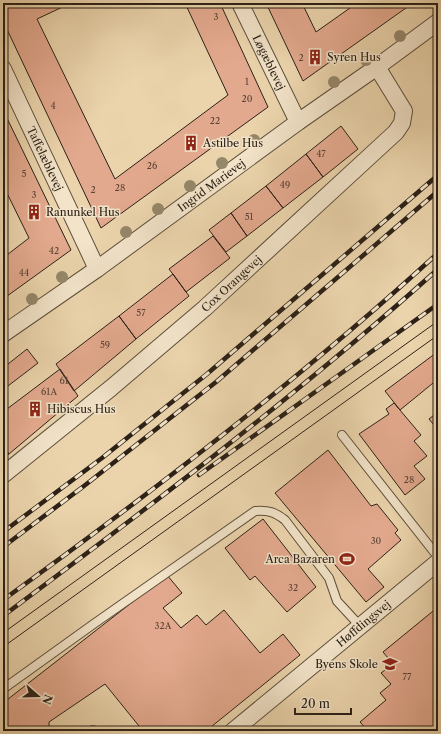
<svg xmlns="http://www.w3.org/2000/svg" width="441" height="734" font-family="'Libre Caslon Text',serif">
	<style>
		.building { fill: #e3a98e; stroke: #2c2117 }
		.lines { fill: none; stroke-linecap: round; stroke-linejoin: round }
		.service-casing { stroke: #5c4e3c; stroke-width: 10 }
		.minor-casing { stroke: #5c4e3c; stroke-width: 18 }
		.service { stroke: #f2e3c9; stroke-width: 8 }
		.minor { stroke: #f2e3c9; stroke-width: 16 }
		.tram { stroke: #2c2117; stroke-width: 1 }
		.rail-casing { stroke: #2c2117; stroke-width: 4.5 }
		.rail { stroke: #f2e3c9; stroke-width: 3; stroke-dasharray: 9; stroke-linecap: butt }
		.tree { fill: #958769 }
		.labels { text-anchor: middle; stroke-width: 3; stroke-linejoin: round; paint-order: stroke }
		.number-label { font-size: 9px; fill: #5a4335 }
		.poi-label { font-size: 11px; fill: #2c2117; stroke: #f2e3c9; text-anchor: start }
		.street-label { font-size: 11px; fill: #2c2117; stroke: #f2e3c9 }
	</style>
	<rect width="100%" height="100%" fill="#ebd4ac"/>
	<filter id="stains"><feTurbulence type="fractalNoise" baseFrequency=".005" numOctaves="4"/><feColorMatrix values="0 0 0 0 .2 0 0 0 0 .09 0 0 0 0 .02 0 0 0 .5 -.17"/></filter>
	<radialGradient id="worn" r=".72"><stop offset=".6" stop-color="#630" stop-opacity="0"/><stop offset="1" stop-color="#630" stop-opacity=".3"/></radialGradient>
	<!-- building -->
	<path class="building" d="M 3,3 L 71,3 L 37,19 L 115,179 L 228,95 L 185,3 L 220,3 L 268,107 L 101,228 L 3,21 Z
		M 266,3 L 302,3 L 316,32 L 357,3 L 413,3 L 303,81 Z
		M 3,110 L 71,250 L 3,299 L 3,258 L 29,238 L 3,185 Z
		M 341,126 L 358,149 L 323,177 L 306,154 Z
		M 306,154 L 323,177 L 283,208 L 266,186 Z
		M 266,186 L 283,208 L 247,236 L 231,213 Z
		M 231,213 L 247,236 L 226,252 L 209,230 Z
		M 213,236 L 230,258 L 186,292 L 169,269 Z
		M 173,274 L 189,296 L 136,339 L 119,316 Z
		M 119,316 L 136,339 L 74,391 L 56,364 Z
		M 27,349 L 38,363 L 4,389 L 3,368 Z
		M 436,353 L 438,357 L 438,379 L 400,410 L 385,391 Z
		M 60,369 L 78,396 L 9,454 L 3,447 L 3,412 Z
		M 394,403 L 421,435 L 414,441 L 427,456 L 414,466 L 425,479 L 405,495 L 359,434 L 389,414 L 386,409 Z
		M 438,412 L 438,430 L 429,419 Z
		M 3,447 L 9,454 L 3,458 Z
		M 328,450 L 371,506 L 377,504 L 398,530 L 395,533 L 401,540 L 368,569 L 384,587 L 366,602 L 275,493 Z
		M 263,519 L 316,587 L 287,612 L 255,576 L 250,580 L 225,548 Z
		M 167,575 L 182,593 L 163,608 L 181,628 L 197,615 L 206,625 L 224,610 L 260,653 L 283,634 L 300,655 L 206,731 L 143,731 L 105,684 L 49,722 L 49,730 L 3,731 L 3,703 Z
		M 438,607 L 438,731 L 368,731 L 360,722 L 386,700 L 380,693 L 391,684 L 381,673 L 393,664 L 383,652 Z"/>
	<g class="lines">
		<!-- service casing -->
		<g class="service-casing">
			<path id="service" d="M 342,435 L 438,557
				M 3,689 L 95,623 L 255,511 C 268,510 275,512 285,520 L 329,578 L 337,601 L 360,626
				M 92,731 L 93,730 L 94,731"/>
		</g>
		<!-- minor casing -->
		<g class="minor-casing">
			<g id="minor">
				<path id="s1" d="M 240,3 L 298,122"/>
				<path id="s2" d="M 3,69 L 97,269"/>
				<path id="s3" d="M 3,334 L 97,269 L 298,122 L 377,67 L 438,22"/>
				<path id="s4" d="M 3,475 L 111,388 L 205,308 L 396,132 L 402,123 L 404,111 L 377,67"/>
				<path id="s5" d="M 233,731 L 438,562"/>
			</g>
		</g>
		<!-- service -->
		<use href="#service" class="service"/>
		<!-- minor -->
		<use href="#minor" class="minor"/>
		<!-- tram -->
		<path class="tram" d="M 3,633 L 438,321
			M 3,647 L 438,335"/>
		<!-- rail casing -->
		<g class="rail-casing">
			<path id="rail" d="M 199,475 L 438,304
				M 3,532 L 102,458 L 207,374 L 438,175
				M 3,547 L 84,486 L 216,382 L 438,191
				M 3,600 C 154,491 301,378 438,253
				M 3,616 C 152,505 300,393 438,269"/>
		</g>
		<!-- rail -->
		<use href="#rail" class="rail"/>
	</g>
	<!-- trees -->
	<g class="tree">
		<circle cx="400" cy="36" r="6"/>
		<circle cx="366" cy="60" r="6"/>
		<circle cx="334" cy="82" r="6"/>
		<circle cx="254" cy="140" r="6"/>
		<circle cx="222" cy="163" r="6"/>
		<circle cx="190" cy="186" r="6"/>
		<circle cx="158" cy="209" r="6"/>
		<circle cx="126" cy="232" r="6"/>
		<circle cx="62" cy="277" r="6"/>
		<circle cx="32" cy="299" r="6"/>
	</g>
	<!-- icons -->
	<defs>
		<g id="building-bare" transform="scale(1.2)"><path d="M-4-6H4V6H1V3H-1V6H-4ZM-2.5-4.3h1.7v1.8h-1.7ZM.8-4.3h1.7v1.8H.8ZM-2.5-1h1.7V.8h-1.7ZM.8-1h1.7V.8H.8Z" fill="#8f2418" stroke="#f2e3c9" stroke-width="2.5" paint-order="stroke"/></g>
		<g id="stadium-bare" transform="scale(1.2)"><path d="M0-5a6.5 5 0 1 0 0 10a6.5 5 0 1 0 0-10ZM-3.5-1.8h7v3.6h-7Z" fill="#8f2418" stroke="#f2e3c9" stroke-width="2.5" paint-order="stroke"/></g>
		<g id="school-bare" transform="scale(1.2)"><path d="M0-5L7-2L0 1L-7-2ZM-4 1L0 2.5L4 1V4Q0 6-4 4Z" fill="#8f2418" stroke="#f2e3c9" stroke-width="2.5" paint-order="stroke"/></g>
	</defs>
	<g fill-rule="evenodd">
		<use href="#building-bare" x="315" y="57"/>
		<use href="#building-bare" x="191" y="143"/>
		<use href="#building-bare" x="34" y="212"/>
		<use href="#building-bare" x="35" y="409"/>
		<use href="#stadium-bare" x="347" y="559"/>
		<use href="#school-bare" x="390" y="664"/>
	</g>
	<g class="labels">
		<!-- number labels -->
		<g class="number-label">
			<text x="216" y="20">3</text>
			<text x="301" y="61">2</text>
			<text x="247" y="85">1</text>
			<text x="247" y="102">20</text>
			<text x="53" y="109">4</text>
			<text x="215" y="124">22</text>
			<text x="321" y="157">47</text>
			<text x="152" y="169">26</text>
			<text x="24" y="177">5</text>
			<text x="285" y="188">49</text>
			<text x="120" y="191">28</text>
			<text x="93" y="193">2</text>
			<text x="34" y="198">3</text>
			<text x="249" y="220">51</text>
			<text x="54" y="254">42</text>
			<text x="24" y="276">44</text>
			<text x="141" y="316">57</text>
			<text x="105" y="348">59</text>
			<text x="64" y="384">61</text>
			<text x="49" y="395">61A</text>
			<text x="409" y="483">28</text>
			<text x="376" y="544">30</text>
			<text x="293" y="591">32</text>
			<text x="163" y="629">32A</text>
			<text x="407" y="680">77</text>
		</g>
		<!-- poi labels -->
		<g class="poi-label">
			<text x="327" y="61">Syren Hus</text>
			<text x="203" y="147">Astilbe Hus</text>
			<text x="46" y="216">Ranunkel Hus</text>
			<text x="47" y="413">Hibiscus Hus</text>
			<text x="335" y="563" text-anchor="end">Arca Bazaren</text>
			<text x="378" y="668" text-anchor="end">Byens Skole</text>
		</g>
		<!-- street labels -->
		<g class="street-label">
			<text dy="4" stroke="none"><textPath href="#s1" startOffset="66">Løgæblevej</textPath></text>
			<text dy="4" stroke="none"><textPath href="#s2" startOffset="99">Taffelæblevej</textPath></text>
			<text dy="4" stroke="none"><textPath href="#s3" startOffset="256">Ingrid Marievej</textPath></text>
			<text dy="4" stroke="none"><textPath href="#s4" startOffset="298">Cox Orangevej</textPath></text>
			<text dy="4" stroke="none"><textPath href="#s5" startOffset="169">Høffdingsvej</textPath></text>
		</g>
	</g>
	<!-- margin -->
	<rect width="441" height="734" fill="none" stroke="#ebd4ac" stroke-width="16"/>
	<rect x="4" y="4" width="433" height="726" fill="none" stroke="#2c2117" stroke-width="2"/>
	<rect x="8" y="8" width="425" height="718" fill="none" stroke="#2c2117"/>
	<!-- north arrow -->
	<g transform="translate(38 696) rotate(110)" stroke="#f2e3c9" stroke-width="3" paint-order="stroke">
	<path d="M0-3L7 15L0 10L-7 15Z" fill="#2c2117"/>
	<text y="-6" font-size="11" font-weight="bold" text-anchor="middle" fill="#2c2117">N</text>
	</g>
	<!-- scale -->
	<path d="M295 708v6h56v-6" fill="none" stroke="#2c2117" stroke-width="2"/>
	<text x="301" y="708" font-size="12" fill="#2c2117" stroke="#f2e3c9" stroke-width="3" paint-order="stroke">20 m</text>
	<rect width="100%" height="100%" filter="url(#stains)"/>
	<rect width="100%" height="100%" fill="url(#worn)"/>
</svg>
